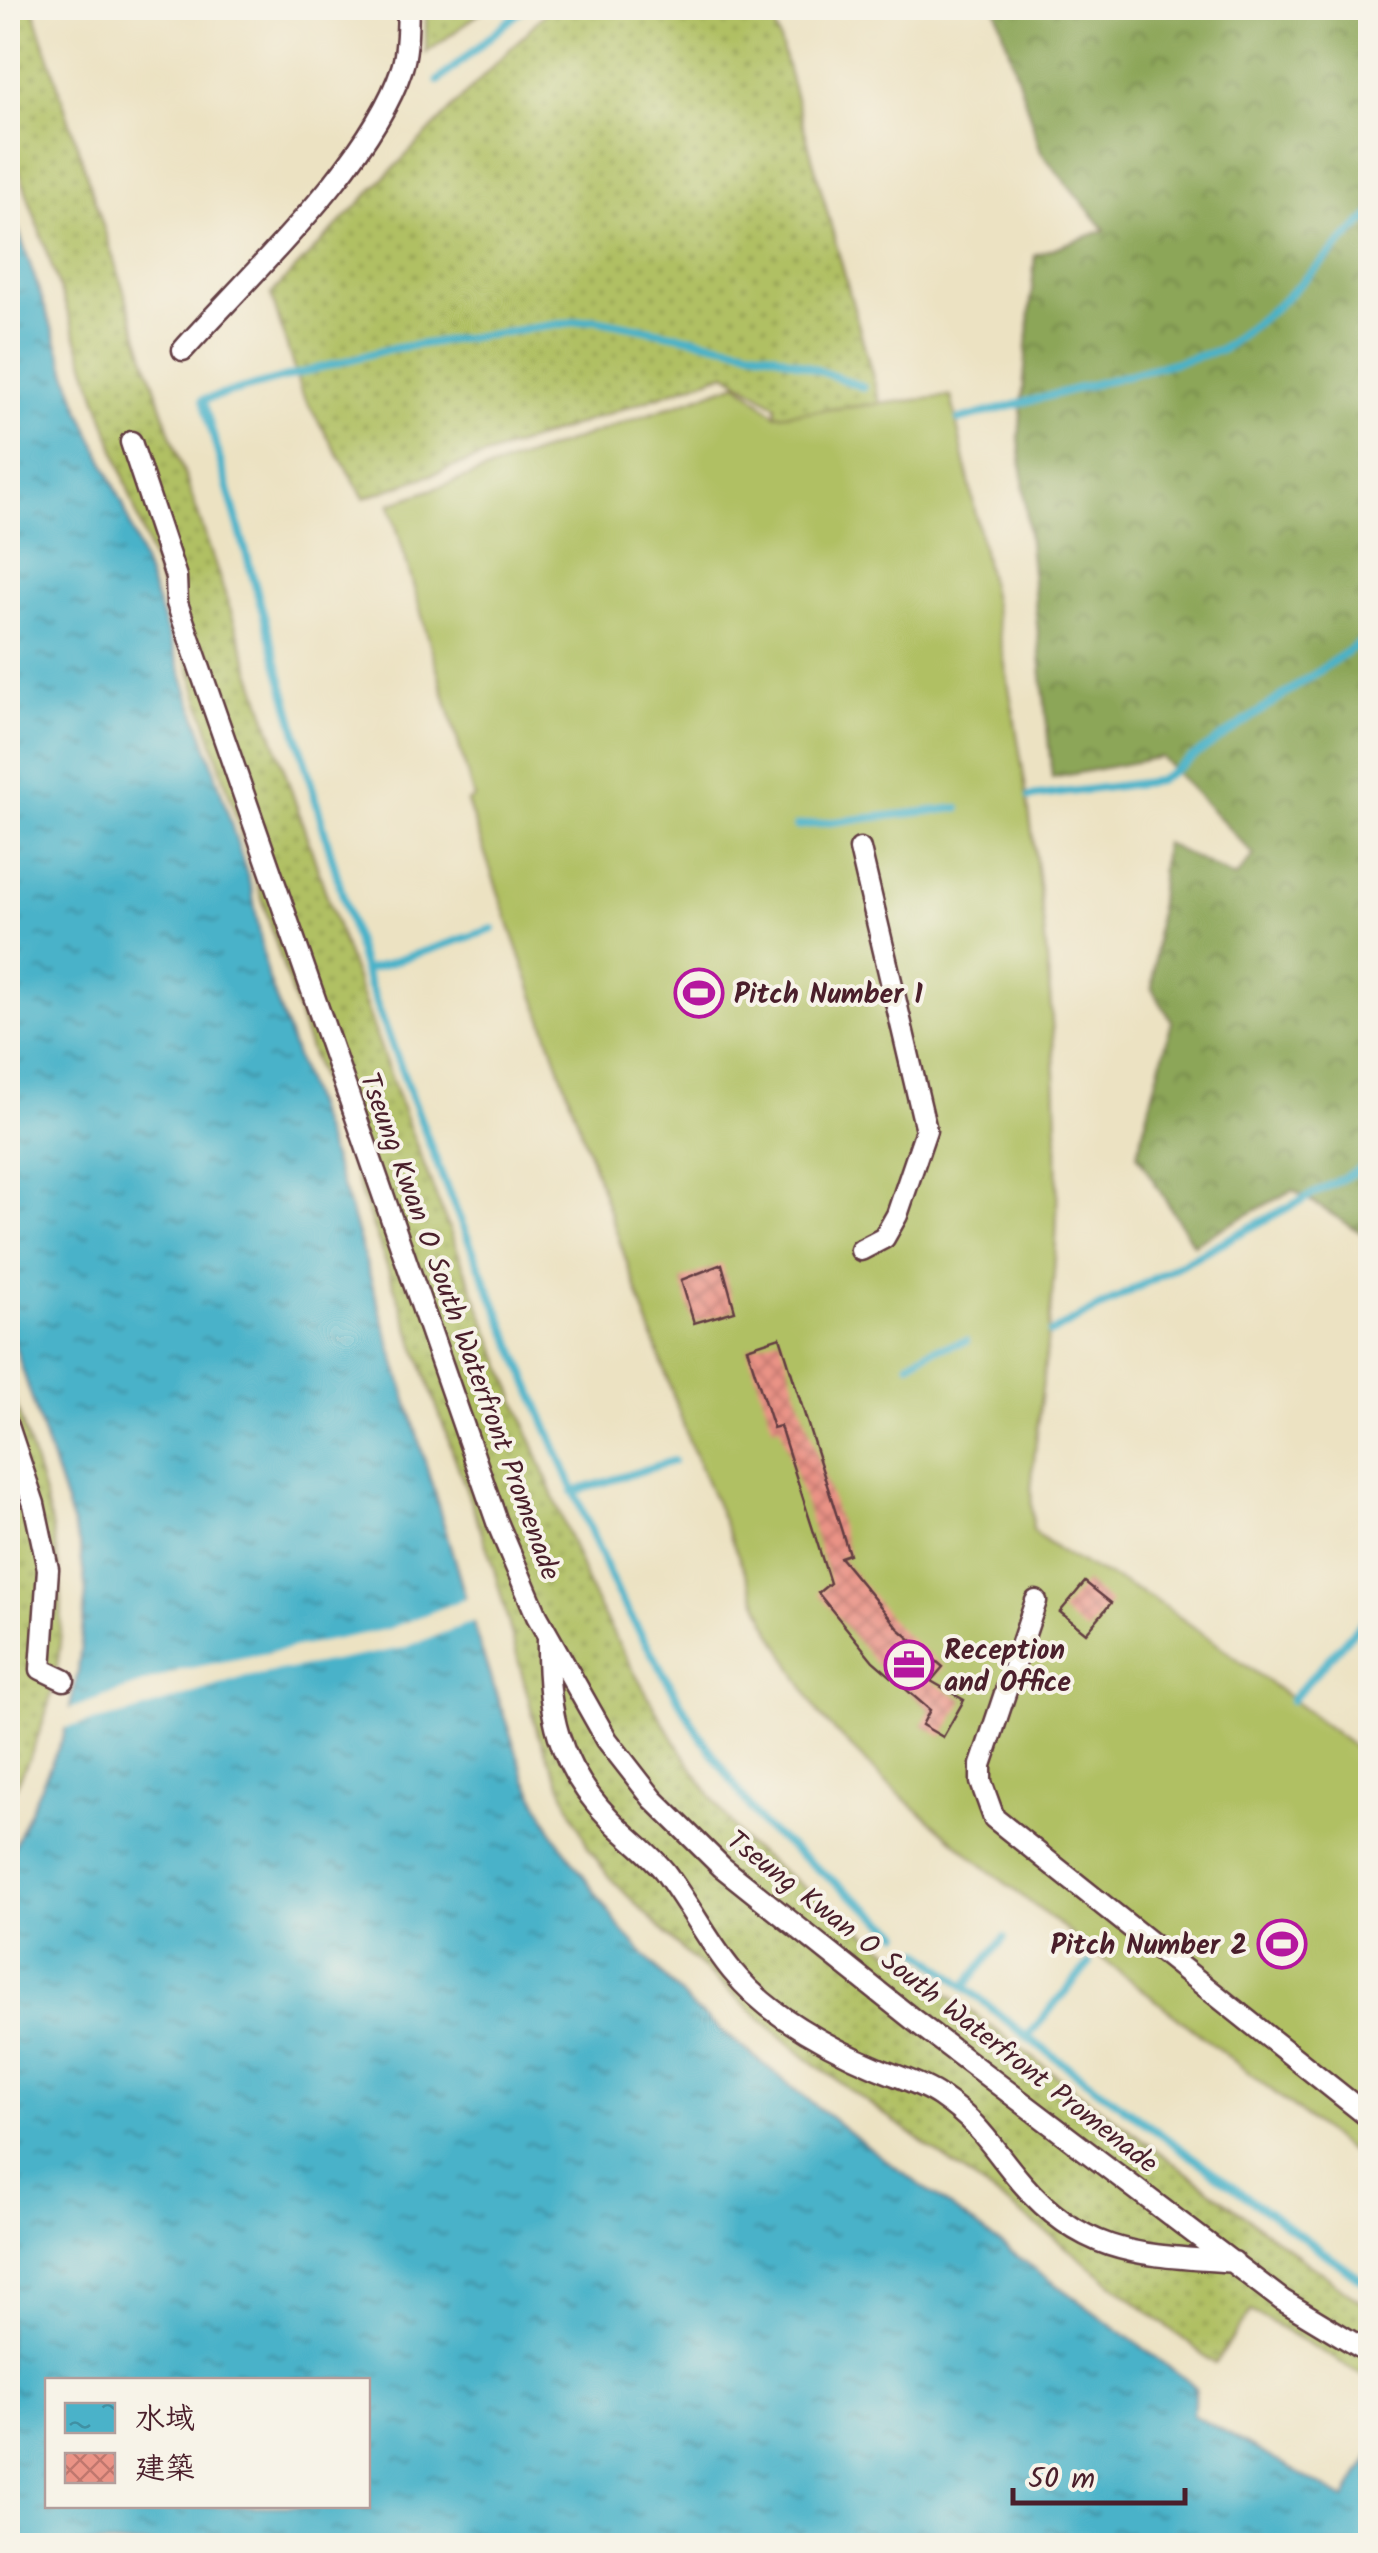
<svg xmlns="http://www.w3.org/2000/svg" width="1378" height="2553" font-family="Kalam,'LXGW WenKai TC',sans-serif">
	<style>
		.grass { fill: url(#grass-dots); stroke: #7d7047; stroke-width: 2.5 }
		.forest { fill: url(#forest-crowns); stroke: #6b6242; stroke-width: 2.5 }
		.pitch { fill: #b0c063; stroke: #7d7047; stroke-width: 2.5 }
		.water { fill: url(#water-ripples); stroke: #4a687a; stroke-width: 2.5; fill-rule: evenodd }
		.pier { fill: #ece2c2 }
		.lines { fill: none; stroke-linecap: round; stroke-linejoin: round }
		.stream { stroke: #4ab2c9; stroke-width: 8 }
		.building { fill: url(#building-cross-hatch) }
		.pedestrian-casing { stroke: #623c42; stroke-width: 25 }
		.pedestrian { stroke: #fff; stroke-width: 20 }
		.labels { text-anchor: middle; stroke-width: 8; stroke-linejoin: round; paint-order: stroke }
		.poi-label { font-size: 28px; font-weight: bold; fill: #4a1f2b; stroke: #f7f3e8; text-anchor: start }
		.street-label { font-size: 28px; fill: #4a1f2b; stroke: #f7f3e8 }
	</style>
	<defs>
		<pattern id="grass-dots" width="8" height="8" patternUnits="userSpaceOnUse" patternTransform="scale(2.5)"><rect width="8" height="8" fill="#b0c063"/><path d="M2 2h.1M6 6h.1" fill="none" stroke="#919b52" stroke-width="1.8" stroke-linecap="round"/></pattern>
		<pattern id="forest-crowns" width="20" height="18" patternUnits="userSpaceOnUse" patternTransform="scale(2.5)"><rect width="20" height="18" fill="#8ca659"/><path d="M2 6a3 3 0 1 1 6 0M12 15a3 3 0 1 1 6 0" fill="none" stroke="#74874a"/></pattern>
		<pattern id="water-ripples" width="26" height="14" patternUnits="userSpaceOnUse" patternTransform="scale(2.5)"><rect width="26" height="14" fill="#4ab2c9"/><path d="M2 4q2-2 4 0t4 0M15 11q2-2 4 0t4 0" fill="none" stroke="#4090a3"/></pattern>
		<pattern id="building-cross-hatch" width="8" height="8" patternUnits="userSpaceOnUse" patternTransform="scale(2.5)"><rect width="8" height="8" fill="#ea9386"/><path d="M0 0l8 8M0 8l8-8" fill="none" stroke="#c0776e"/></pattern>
	</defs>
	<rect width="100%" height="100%" fill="#f7f3e8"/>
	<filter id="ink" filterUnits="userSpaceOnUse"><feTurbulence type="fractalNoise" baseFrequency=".01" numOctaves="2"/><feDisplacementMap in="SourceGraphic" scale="20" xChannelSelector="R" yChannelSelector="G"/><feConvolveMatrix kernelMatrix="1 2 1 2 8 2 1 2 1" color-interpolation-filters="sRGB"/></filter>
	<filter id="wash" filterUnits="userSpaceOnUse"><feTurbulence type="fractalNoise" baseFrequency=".0048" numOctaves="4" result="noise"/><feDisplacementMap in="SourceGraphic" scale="40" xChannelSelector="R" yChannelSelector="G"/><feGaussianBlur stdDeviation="2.25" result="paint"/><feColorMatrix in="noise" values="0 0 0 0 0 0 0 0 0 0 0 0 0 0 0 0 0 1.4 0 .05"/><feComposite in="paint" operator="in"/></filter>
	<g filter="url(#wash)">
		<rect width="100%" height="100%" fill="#ece2c2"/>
		<!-- grass -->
		<path class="grass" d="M 8,8 L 33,8 L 150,372 L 334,917 L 404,1114 L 591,1592 C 637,1680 685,1765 746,1844 L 1370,2309 L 1370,2379 L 1251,2311 L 1215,2364 L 1062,2244 L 804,2056 L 682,1950 L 609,1877 L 588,1847 L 538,1734 L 493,1565 L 304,1032 L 191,673 L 20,173 L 8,149 Z
			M 426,8 L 487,8 L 426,53 Z
			M 550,8 L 771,8 L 927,574 L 774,488 L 776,405 L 726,373 L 364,498 L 301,392 L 271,294 Z
			M 8,1381 C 63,1545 94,1640 8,1802 Z"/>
		<!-- forest -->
		<path class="forest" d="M 996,8 L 1370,8 L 1370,1238 L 1293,1190 L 1193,1244 L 1137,1154 L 1172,1021 L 1152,989 L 1164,843 L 1235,878 L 1254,855 L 1161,757 L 1052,778 L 1019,438 L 1035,255 L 1105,230 L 1041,152 Z"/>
		<!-- pitch -->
		<path class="pitch" d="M 738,383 L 776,415 L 951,396 C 1008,665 1063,935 1057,1212 C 1055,1304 1039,1399 1031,1491 L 1033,1530 C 1067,1564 1119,1576 1159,1603 C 1232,1652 1300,1707 1370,1759 L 1370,2167 L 981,1864 L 891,1787 L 820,1716 L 767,1623 L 689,1441 L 467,802 L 474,798 L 390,504 Z"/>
		<!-- water -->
		<path class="water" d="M 8,200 L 79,407 L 123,504 L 209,753 L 252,891 L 267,974 L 350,1209 L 482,1653 L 526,1779 L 555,1836 L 624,1933 L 692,2007 L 865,2145 L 1187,2380 L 1196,2389 L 1192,2414 L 1345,2499 L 1370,2455 L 1370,2545 L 8,2545 L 8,1859 L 64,1735 L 78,1672 L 86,1592 L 80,1547 L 8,1325 ZM 48,2380 L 368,2380 L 368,2506 L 48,2506 Z"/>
		<!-- pier -->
		<path class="pier" d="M 470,1597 L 477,1620 L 403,1648 L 241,1678 L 128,1714 L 60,1729 L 64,1711 L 181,1670 L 388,1629 Z"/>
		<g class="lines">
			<!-- stream -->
			<path class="stream" d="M 438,81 L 524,8
				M 863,387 L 774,354 L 595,319 L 389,349 L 203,400 L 364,971 L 445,1184 L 617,1593 L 699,1734 L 763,1826 L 900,1933
				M 959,420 L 1221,350 L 1277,306 L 1370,216
				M 1030,797 L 1158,781 L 1370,636
				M 797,826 L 958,808
				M 364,971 L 493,929
				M 1051,1333 L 1370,1164
				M 909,1363 L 931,1350 L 966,1341
				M 573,1492 L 673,1461
				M 1291,1700 L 1370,1613
				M 921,1951 L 1027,2037 L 1370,2286
				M 965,1986 L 1004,1938
				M 1027,2037 L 1089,1964"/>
		</g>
		<g id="blocks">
			<!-- building -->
			<path class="building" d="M 722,1264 L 735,1311 L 694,1323 L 681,1280 Z
				M 780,1337 L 849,1554 L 840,1557 L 899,1629 L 943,1667 L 931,1681 L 964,1700 L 943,1737 L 922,1725 L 930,1710 L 873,1661 L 818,1593 L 830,1583 L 780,1426 L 773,1428 L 747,1348 Z
				M 1085,1582 L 1111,1603 L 1086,1633 L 1060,1612 Z"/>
		</g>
	</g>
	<g filter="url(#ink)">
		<use href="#blocks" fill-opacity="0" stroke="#623c42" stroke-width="2.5"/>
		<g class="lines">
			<!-- pedestrian casing -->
			<g class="pedestrian-casing">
				<path id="pedestrian" d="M 183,350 C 251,273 371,163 402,68 C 408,50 407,27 408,8
					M 131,442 L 176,577 L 177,603 L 497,1522 L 537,1616 L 607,1740 L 653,1799 L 722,1867 L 915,2021 L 1282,2300 L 1370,2353
					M 860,849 L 926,1130 L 897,1215 L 884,1238 L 861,1250
					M 8,1426 L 34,1504 L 48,1569 L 41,1669 L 64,1680
					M 1036,1601 L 981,1765 L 981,1782 L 994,1818 L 1370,2118
					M 548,1639 C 547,1711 557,1765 610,1819 C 628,1838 649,1852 665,1872 C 707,1929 721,1975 784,2018 C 812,2037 846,2055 877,2068 C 898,2077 921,2083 940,2096 C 982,2125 991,2147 1022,2183 C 1085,2257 1145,2255 1234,2262"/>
			</g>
			<!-- pedestrian -->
			<use href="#pedestrian" class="pedestrian"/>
		</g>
	</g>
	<!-- icons -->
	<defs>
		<g id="stadium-ring" transform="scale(2.5)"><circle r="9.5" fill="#f7f3e8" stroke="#b5179e" stroke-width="1.5"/><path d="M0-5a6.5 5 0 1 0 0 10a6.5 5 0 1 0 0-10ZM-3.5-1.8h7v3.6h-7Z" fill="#b5179e"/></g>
		<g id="office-ring" transform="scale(2.5)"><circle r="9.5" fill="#f7f3e8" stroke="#b5179e" stroke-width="1.5"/><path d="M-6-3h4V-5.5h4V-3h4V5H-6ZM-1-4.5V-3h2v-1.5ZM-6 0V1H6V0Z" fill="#b5179e"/></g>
	</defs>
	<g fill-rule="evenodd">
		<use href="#stadium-ring" x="699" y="993"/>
		<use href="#office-ring" x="909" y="1665"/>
		<use href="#stadium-ring" x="1282" y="1944"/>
	</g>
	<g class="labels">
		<!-- poi labels -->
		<g class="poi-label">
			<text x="734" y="1003">Pitch Number 1</text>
			<text x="944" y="1659">Reception<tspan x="944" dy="32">and Office</tspan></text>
			<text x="1247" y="1954" text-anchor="end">Pitch Number 2</text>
		</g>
		<!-- street labels -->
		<g class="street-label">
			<text transform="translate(461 1326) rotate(70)" y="10">Tseung Kwan O South Waterfront Promenade</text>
			<text transform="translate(943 2001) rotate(38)" y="10">Tseung Kwan O South Waterfront Promenade</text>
		</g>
	</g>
	<!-- margin -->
	<rect width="1378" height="2553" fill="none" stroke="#f7f3e8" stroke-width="40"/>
	<!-- legend -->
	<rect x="45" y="2378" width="325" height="130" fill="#f7f3e8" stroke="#b29e9c" stroke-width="2.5"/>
	<rect x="65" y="2403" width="50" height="30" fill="url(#water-ripples)" stroke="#b29e9c" stroke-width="2.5"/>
	<text x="135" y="2428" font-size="30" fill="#4a1f2b">水域</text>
	<rect x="65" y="2453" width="50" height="30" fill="url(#building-cross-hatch)" stroke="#b29e9c" stroke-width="2.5"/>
	<text x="135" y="2478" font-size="30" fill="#4a1f2b">建築</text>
	<!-- scale -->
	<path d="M1013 2488v15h172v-15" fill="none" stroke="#4a1f2b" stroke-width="5"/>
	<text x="1028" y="2488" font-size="30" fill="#4a1f2b" stroke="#f7f3e8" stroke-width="8" paint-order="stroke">50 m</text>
</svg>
